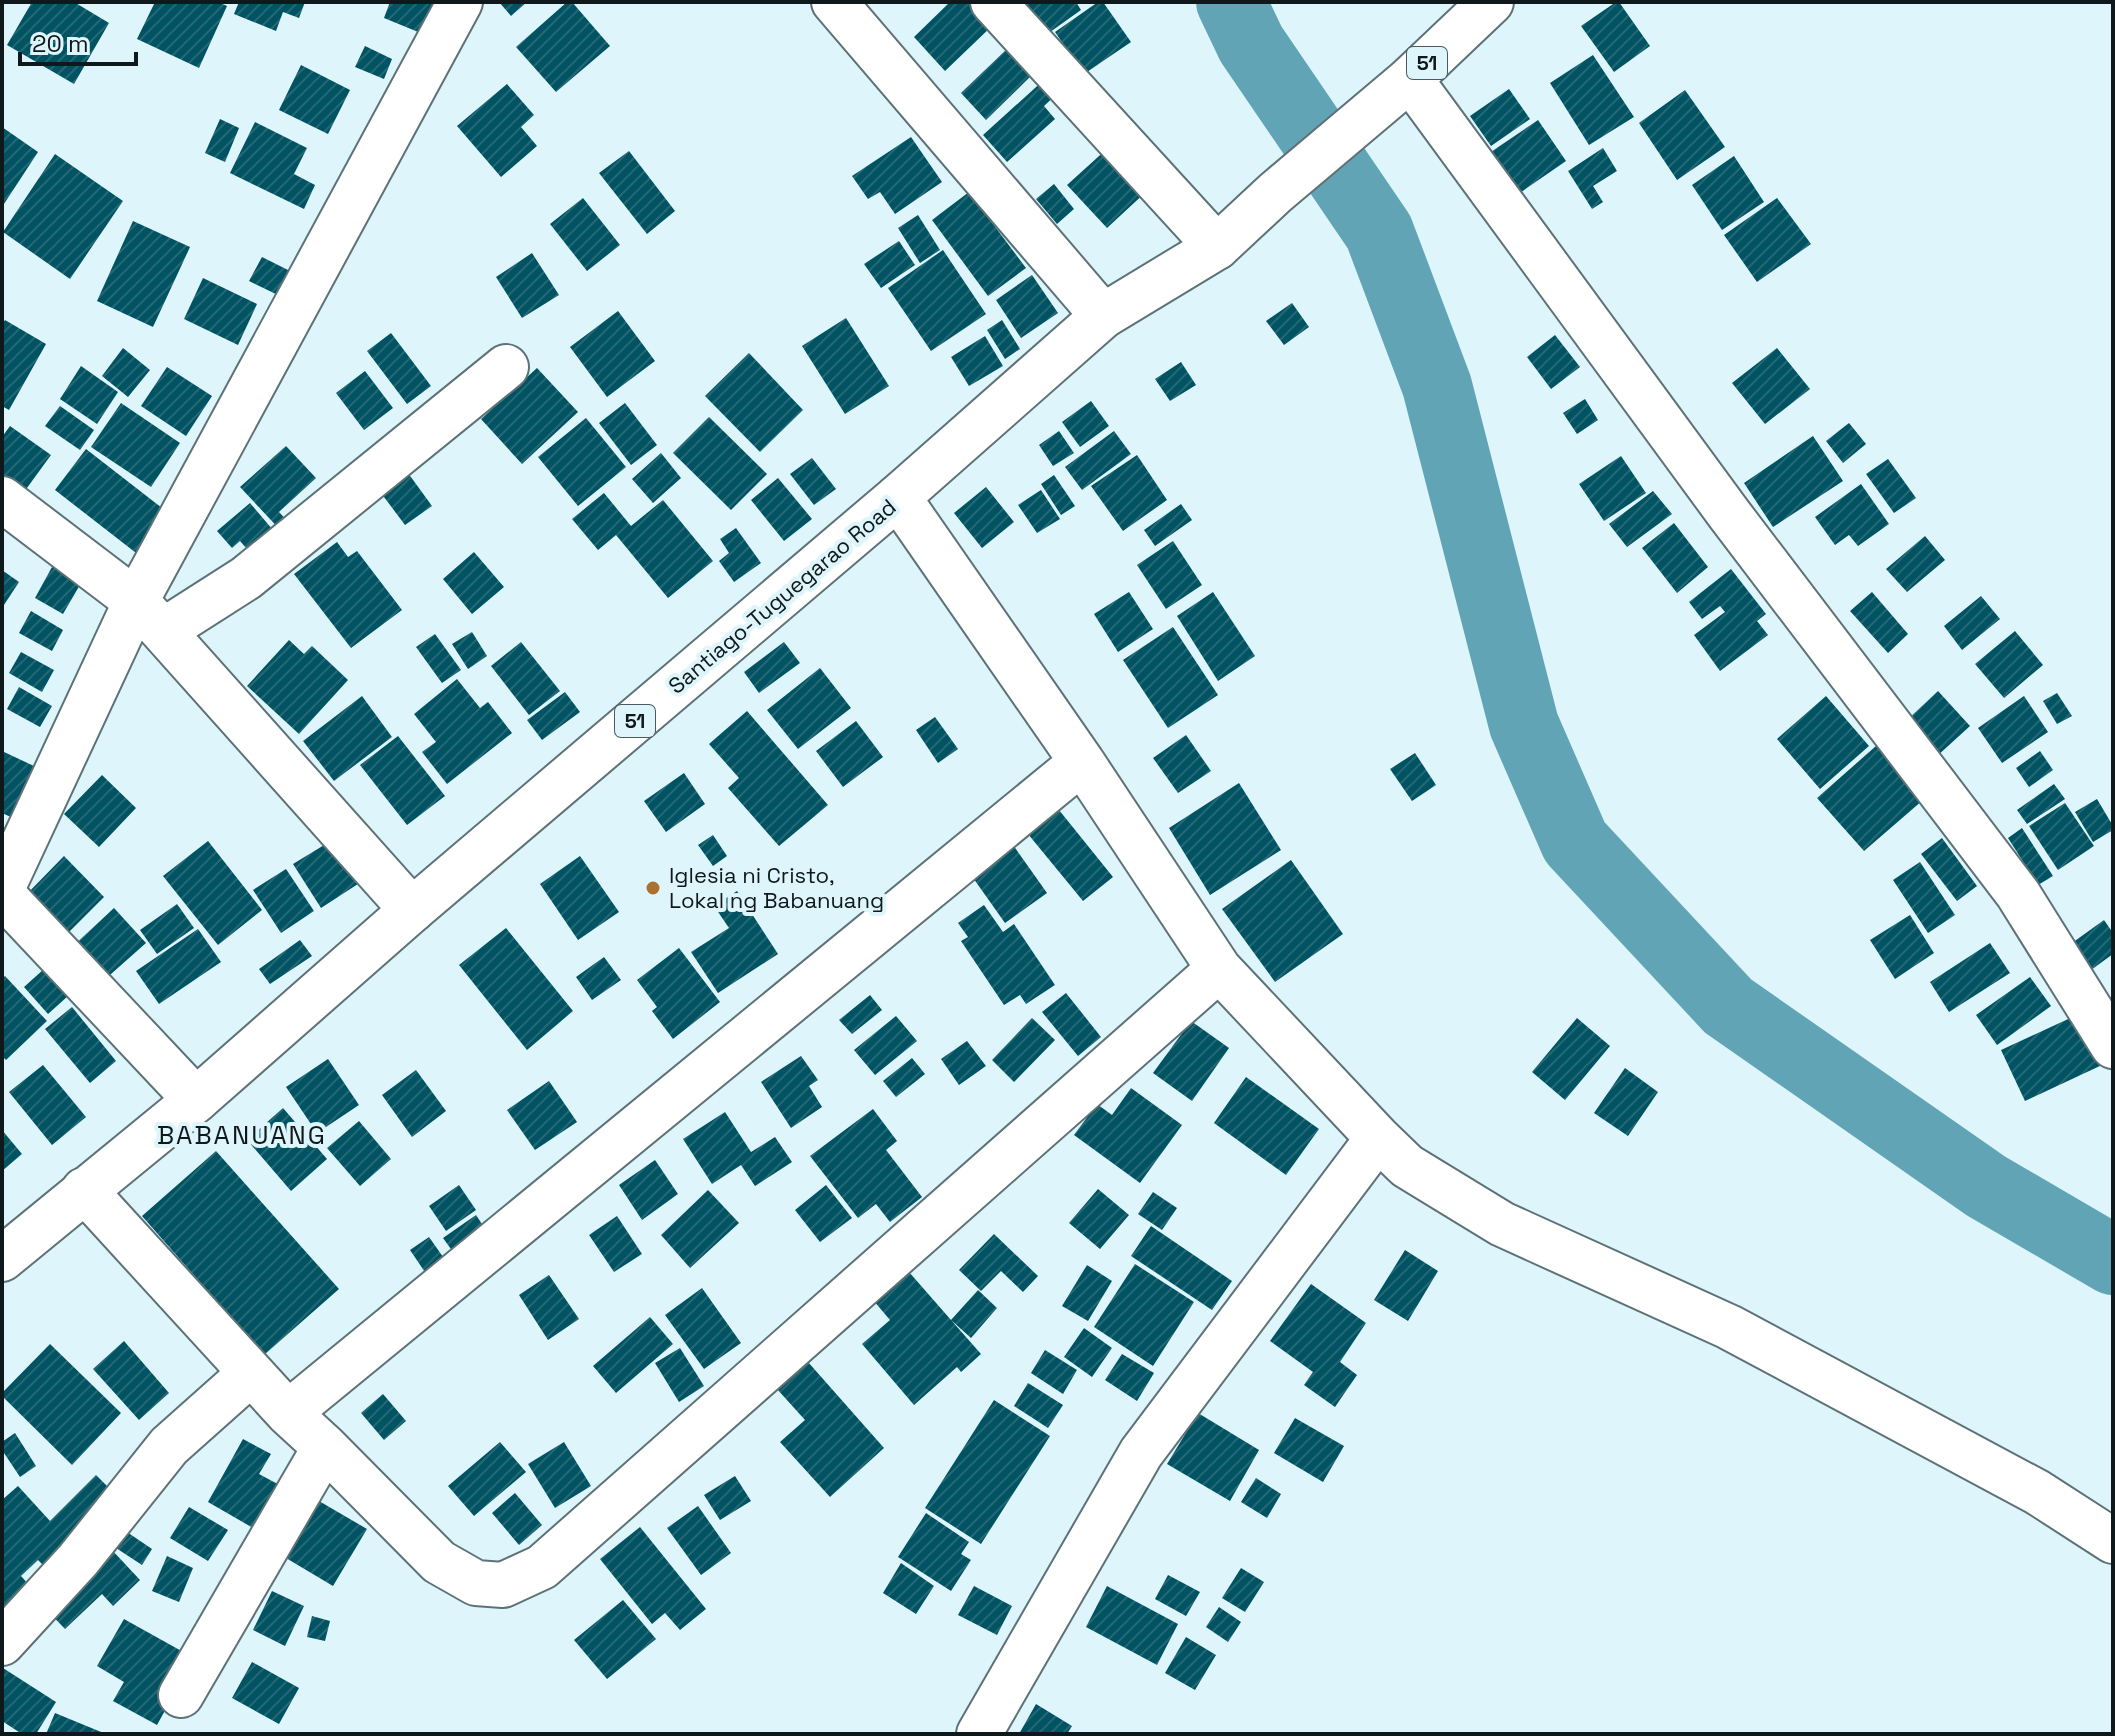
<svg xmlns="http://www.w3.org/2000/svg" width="2115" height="1736" font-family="'Space Grotesk',sans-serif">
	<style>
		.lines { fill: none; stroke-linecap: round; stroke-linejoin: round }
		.river { stroke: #61a4b5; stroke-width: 70 }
		.building { fill: url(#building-hatch) }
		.minor-casing { stroke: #5d7277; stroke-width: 48 }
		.highway-casing { stroke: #5d7277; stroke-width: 48 }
		.minor { stroke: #fff; stroke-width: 44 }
		.highway { stroke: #fff; stroke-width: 44 }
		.poi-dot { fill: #aa7130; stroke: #ddf5fb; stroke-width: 3 }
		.labels { text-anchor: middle; stroke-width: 8; stroke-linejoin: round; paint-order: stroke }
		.shield { fill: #ddf5fb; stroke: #4d5a5e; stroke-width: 2 }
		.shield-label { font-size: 20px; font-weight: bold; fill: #0f181a }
		.street-label { font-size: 22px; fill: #0f181a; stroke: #ddf5fb }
		.poi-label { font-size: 22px; fill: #0f181a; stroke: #ddf5fb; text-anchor: start }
		.quarter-label { font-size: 26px; letter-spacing: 2px; fill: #0f181a; stroke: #ddf5fb }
	</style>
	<defs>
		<pattern id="building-hatch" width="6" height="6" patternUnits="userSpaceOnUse" patternTransform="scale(2)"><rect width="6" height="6" fill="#005362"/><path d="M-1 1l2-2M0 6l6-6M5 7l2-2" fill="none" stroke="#256874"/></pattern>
	</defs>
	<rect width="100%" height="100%" fill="#ddf5fb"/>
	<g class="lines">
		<!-- river -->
		<path class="river" d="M 1231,2 L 1251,44 L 1379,232 L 1437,386 L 1524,725 L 1575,842 L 1728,1006 L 1986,1186 L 2113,1260"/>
	</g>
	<!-- building -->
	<path class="building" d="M 32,2 L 74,2 L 109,23 L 74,84 L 7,45 Z
		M 155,2 L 218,2 L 227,6 L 199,68 L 137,39 Z
		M 239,2 L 305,2 L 299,18 L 283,12 L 276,31 L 234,14 Z
		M 390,2 L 443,2 L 428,36 L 384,18 Z
		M 499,2 L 527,2 L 511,16 Z
		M 567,2 L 572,2 L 610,46 L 556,92 L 516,47 Z
		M 950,2 L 973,2 L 994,24 L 945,71 L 914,37 Z
		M 1019,2 L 1076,2 L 1081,10 L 1043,37 Z
		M 1098,2 L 1103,2 L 1131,42 L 1084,74 L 1055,32 Z
		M 1616,2 L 1619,2 L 1650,46 L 1614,72 L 1581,26 Z
		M 365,46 L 392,59 L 384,79 L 355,67 Z
		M 1009,47 L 1034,73 L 986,120 L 961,93 Z
		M 1593,55 L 1634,117 L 1589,145 L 1550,83 Z
		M 301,65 L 350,90 L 328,134 L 279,110 Z
		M 1046,78 L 1059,92 L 1044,106 L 1055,119 L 1007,162 L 983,135 Z
		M 507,84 L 534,115 L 521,127 L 537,146 L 501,177 L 457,126 Z
		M 1509,89 L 1530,119 L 1491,146 L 1470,116 Z
		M 1685,90 L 1725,147 L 1677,180 L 1639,123 Z
		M 220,119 L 239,128 L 225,162 L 205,153 Z
		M 1538,120 L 1566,161 L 1511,199 L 1482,158 Z
		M 255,122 L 307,148 L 294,174 L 315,185 L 304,209 L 230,173 Z
		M 2,127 L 38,152 L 2,207 Z
		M 911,137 L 942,182 L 895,214 L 880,192 L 868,199 L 852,176 Z
		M 1109,147 L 1148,190 L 1107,228 L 1067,185 Z
		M 1603,148 L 1617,171 L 1593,186 L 1603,202 L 1592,209 L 1568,171 Z
		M 629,151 L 675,211 L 647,234 L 599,173 Z
		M 55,154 L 123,201 L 70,279 L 3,232 Z
		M 1734,156 L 1764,202 L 1722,230 L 1692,185 Z
		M 1054,184 L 1074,209 L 1057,224 L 1036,199 Z
		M 969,192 L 1026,268 L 988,296 L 932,220 Z
		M 583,198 L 620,245 L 587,271 L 550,224 Z
		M 1777,198 L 1811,244 L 1757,282 L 1724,235 Z
		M 918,215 L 940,250 L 920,263 L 898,228 Z
		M 133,221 L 190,247 L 153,327 L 97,301 Z
		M 899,241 L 915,265 L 881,288 L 864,264 Z
		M 943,250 L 986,314 L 931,351 L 888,288 Z
		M 532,253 L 559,295 L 522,318 L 496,277 Z
		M 262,257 L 294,273 L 282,297 L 249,281 Z
		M 1032,275 L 1058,313 L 1021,338 L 996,300 Z
		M 203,278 L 257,304 L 238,345 L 184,319 Z
		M 1292,303 L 1309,327 L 1284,345 L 1266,321 Z
		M 618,311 L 655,361 L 607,397 L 570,347 Z
		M 846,318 L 889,386 L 845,414 L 802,346 Z
		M 5,320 L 46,344 L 9,410 L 2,406 L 2,324 Z
		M 1002,320 L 1020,349 L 1005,359 L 987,330 Z
		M 391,333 L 431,386 L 407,404 L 367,351 Z
		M 1555,335 L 1580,367 L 1551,389 L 1527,357 Z
		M 985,336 L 1003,366 L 969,386 L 951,357 Z
		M 123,348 L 150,370 L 128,397 L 102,376 Z
		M 1777,348 L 1810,389 L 1765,424 L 1732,383 Z
		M 749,353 L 803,410 L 760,452 L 705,396 Z
		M 1181,362 L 1196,385 L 1170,401 L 1155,379 Z
		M 81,366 L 118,392 L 97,424 L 60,399 Z
		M 167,367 L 212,396 L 186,436 L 141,406 Z
		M 537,368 L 578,412 L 522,464 L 481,419 Z
		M 365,371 L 393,408 L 364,430 L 336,393 Z
		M 1585,399 L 1598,420 L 1577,434 L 1563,413 Z
		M 1091,401 L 1109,426 L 1080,447 L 1062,422 Z
		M 121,403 L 180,443 L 151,487 L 91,447 Z
		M 625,403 L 657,445 L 631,465 L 599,423 Z
		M 60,406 L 94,430 L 80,450 L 45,426 Z
		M 709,417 L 767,474 L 731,510 L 673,453 Z
		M 586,418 L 626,467 L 578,506 L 538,457 Z
		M 1849,423 L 1866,444 L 1843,463 L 1826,441 Z
		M 10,426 L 51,455 L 24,492 L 2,477 L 2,437 Z
		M 1059,431 L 1074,453 L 1053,466 L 1039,445 Z
		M 1114,431 L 1131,454 L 1082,490 L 1065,467 Z
		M 1813,436 L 1843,481 L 1773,527 L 1744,483 Z
		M 286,446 L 316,478 L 279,512 L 292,526 L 284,534 L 240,487 Z
		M 86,449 L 171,515 L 140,556 L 55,490 Z
		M 661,453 L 681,478 L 653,503 L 632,479 Z
		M 1137,455 L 1167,500 L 1123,531 L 1091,486 Z
		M 1621,456 L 1646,493 L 1604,521 L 1579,484 Z
		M 812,458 L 836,489 L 814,505 L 790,474 Z
		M 1888,459 L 1916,498 L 1894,513 L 1866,474 Z
		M 408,473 L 432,506 L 405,525 L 381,493 Z
		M 1054,475 L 1075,506 L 1061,515 L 1041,484 Z
		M 778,478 L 812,519 L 784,541 L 751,500 Z
		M 1861,484 L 1889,524 L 1858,546 L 1849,535 L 1835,545 L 1815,517 Z
		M 986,487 L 1014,522 L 982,548 L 954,513 Z
		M 1041,490 L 1060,519 L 1037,533 L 1018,505 Z
		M 1653,491 L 1672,514 L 1627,547 L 1609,524 Z
		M 604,493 L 631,526 L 663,500 L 713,561 L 668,598 L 616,535 L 598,550 L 572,519 Z
		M 250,503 L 278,536 L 254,557 L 240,541 L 232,548 L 217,531 Z
		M 1181,504 L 1192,520 L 1155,546 L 1144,530 Z
		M 1674,523 L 1708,567 L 1677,593 L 1642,548 Z
		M 736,528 L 761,563 L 734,582 L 719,561 L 729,553 L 720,539 Z
		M 1925,536 L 1945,560 L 1907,592 L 1886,569 Z
		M 1173,541 L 1202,585 L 1166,609 L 1137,565 Z
		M 337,542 L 348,557 L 357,551 L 402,610 L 351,648 L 294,574 Z
		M 474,552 L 504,587 L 472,614 L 443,579 Z
		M 52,567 L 81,583 L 63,614 L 35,598 Z
		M 1731,569 L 1766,614 L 1757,621 L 1768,635 L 1720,671 L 1694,635 L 1725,612 L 1720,606 L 1702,619 L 1689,602 Z
		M 2,570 L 19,582 L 2,608 Z
		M 1129,592 L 1153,629 L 1118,652 L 1094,614 Z
		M 1213,592 L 1255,656 L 1218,681 L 1177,616 Z
		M 1872,592 L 1908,634 L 1888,653 L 1850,611 Z
		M 1981,596 L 2000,619 L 1962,650 L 1944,626 Z
		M 31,611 L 63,630 L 52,651 L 19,633 Z
		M 1173,627 L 1218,695 L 1168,728 L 1123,660 Z
		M 2015,631 L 2043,665 L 2004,698 L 1975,664 Z
		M 472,632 L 487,656 L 468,669 L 452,644 Z
		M 435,634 L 461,670 L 442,683 L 416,647 Z
		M 289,640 L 304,654 L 312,646 L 348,680 L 299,734 L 247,686 Z
		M 521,642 L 560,691 L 529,715 L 491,666 Z
		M 784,642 L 800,663 L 759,693 L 744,672 Z
		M 21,652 L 54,670 L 42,692 L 9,673 Z
		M 820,668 L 851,708 L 798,749 L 767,710 Z
		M 457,679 L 480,708 L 488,702 L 512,733 L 447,784 L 422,752 L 436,742 L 414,714 Z
		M 19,687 L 52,706 L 40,727 L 7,709 Z
		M 1938,691 L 1970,726 L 1936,757 L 1904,723 Z
		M 565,692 L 580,712 L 542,740 L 527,720 Z
		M 2057,693 L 2072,716 L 2057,724 L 2043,701 Z
		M 362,696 L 392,737 L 334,781 L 303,741 Z
		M 1826,696 L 1869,746 L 1820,789 L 1777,739 Z
		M 2024,696 L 2048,732 L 2002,763 L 1978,728 Z
		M 747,711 L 828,805 L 779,846 L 728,788 L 739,778 L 709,744 Z
		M 935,717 L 958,749 L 938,763 L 916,730 Z
		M 856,721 L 883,757 L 843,787 L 816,751 Z
		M 1186,735 L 1211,771 L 1178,793 L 1153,758 Z
		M 398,736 L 445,796 L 407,825 L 360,765 Z
		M 1876,746 L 1923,800 L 1864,851 L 1817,798 Z
		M 2,751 L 36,767 L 13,818 L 2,813 Z
		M 2040,751 L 2053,770 L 2029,787 L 2016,768 Z
		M 1415,753 L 1436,785 L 1412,801 L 1390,769 Z
		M 684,773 L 705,804 L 666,832 L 644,801 Z
		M 102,775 L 136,808 L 99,847 L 64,814 Z
		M 1239,783 L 1281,850 L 1210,895 L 1169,828 Z
		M 2054,784 L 2065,799 L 2027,824 L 2017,810 Z
		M 2097,799 L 2113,826 L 2113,830 L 2093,842 L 2075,812 Z
		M 2065,803 L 2094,846 L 2058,870 L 2029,826 Z
		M 1059,810 L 1113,877 L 1083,901 L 1028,834 Z
		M 2022,828 L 2053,876 L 2038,885 L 2008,838 Z
		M 713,835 L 727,856 L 713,866 L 698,845 Z
		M 1942,838 L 1977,886 L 1957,901 L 1921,854 Z
		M 334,839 L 361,882 L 321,908 L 293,864 Z
		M 208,841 L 262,910 L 218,945 L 163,876 Z
		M 1013,845 L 1047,893 L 1005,923 L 971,875 Z
		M 64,856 L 104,897 L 63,938 L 23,898 Z
		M 580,856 L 619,912 L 578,940 L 540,884 Z
		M 1291,860 L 1343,934 L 1275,982 L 1222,909 Z
		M 1920,862 L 1955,915 L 1928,933 L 1893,880 Z
		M 286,869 L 314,911 L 281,933 L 253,890 Z
		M 737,891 L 778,954 L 718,993 L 691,952 L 729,928 L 714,906 Z
		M 177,904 L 194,928 L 157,954 L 140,930 Z
		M 984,905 L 1003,932 L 1014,924 L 1055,985 L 1026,1004 L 1020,995 L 1004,1005 L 961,941 L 968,937 L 958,923 Z
		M 114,908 L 146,943 L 102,982 L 71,948 Z
		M 1910,915 L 1934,953 L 1895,979 L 1870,940 Z
		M 2104,920 L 2113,933 L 2113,954 L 2091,970 L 2072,943 Z
		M 506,928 L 573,1011 L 527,1050 L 459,965 Z
		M 198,929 L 221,962 L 159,1004 L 136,971 Z
		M 300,940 L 312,956 L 270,984 L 259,969 Z
		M 1990,943 L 2010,973 L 1949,1012 L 1930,982 Z
		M 679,948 L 720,1002 L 673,1039 L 652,1011 L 657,1007 L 637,980 Z
		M 604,957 L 621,980 L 592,1000 L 576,977 Z
		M 44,969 L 68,996 L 48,1014 L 24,987 Z
		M 5,976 L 47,1021 L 6,1060 L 2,1056 L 2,979 Z
		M 2030,977 L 2051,1006 L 1997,1045 L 1976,1015 Z
		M 1066,993 L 1101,1037 L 1078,1056 L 1042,1012 Z
		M 870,995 L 882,1010 L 852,1034 L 839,1020 Z
		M 72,1007 L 116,1061 L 90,1083 L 45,1029 Z
		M 2079,1014 L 2102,1065 L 2025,1101 L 2001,1050 Z
		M 896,1016 L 917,1041 L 875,1075 L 854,1050 Z
		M 1032,1018 L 1055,1040 L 1014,1082 L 992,1060 Z
		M 1577,1018 L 1610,1046 L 1565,1100 L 1532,1072 Z
		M 1191,1021 L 1229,1048 L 1192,1101 L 1153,1073 Z
		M 967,1041 L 986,1066 L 959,1085 L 941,1059 Z
		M 801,1056 L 818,1080 L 809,1086 L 822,1107 L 791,1128 L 761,1082 Z
		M 912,1058 L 925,1074 L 896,1097 L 883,1081 Z
		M 328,1059 L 359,1105 L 317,1133 L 286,1087 Z
		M 43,1065 L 86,1117 L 52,1145 L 9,1092 Z
		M 1625,1068 L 1658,1092 L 1628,1136 L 1594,1113 Z
		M 416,1070 L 446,1111 L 412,1137 L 382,1095 Z
		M 1246,1077 L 1319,1129 L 1286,1175 L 1214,1123 Z
		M 549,1081 L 577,1122 L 535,1150 L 507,1110 Z
		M 1131,1088 L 1182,1125 L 1140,1183 L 1074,1135 L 1097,1104 L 1112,1115 Z
		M 283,1108 L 327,1159 L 291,1191 L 247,1140 Z
		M 873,1109 L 897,1141 L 886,1150 L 922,1197 L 890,1222 L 876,1204 L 858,1218 L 810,1156 Z
		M 725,1112 L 751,1152 L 775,1137 L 792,1162 L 755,1186 L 741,1165 L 712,1184 L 683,1139 Z
		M 359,1121 L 391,1159 L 360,1186 L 327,1148 Z
		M 2,1130 L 22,1154 L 2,1171 Z
		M 216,1151 L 339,1289 L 264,1355 L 142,1216 Z
		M 655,1160 L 678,1194 L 642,1220 L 619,1185 Z
		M 459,1185 L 476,1210 L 446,1231 L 429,1206 Z
		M 826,1185 L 852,1218 L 820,1242 L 795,1210 Z
		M 1098,1189 L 1129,1215 L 1100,1249 L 1069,1223 Z
		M 708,1190 L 739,1223 L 690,1268 L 661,1235 Z
		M 1153,1192 L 1177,1208 L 1162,1230 L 1138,1214 Z
		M 476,1215 L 488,1233 L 456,1256 L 443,1238 Z
		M 617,1216 L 642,1254 L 614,1272 L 589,1235 Z
		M 1151,1226 L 1232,1281 L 1212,1310 L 1131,1256 Z
		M 994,1234 L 1038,1276 L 1023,1292 L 1001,1271 L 981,1291 L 959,1270 Z
		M 429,1237 L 448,1264 L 429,1278 L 410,1250 Z
		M 1405,1250 L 1438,1271 L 1408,1321 L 1374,1300 Z
		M 902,1264 L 951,1320 L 978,1290 L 997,1308 L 971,1338 L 951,1320 L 981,1354 L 961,1372 L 957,1367 L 914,1405 L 862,1344 L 890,1320 L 868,1294 Z
		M 1135,1264 L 1194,1302 L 1153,1366 L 1094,1327 Z
		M 1087,1265 L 1112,1281 L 1088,1321 L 1062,1306 Z
		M 549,1275 L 579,1319 L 548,1340 L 519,1295 Z
		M 1311,1284 L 1366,1323 L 1340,1362 L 1357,1375 L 1335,1407 L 1304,1385 L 1313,1372 L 1270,1341 Z
		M 702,1288 L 741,1343 L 704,1369 L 665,1315 Z
		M 650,1317 L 673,1344 L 616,1393 L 593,1366 Z
		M 1084,1328 L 1112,1348 L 1092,1377 L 1064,1357 Z
		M 124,1341 L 169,1393 L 139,1420 L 93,1369 Z
		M 50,1344 L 121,1413 L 72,1465 L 2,1396 L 2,1393 Z
		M 680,1348 L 704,1386 L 679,1402 L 655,1363 Z
		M 1045,1350 L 1077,1370 L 1063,1394 L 1031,1373 Z
		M 1122,1354 L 1154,1373 L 1137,1401 L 1105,1380 Z
		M 808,1362 L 884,1448 L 830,1497 L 780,1442 L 805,1420 L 777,1389 Z
		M 1028,1383 L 1063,1405 L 1048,1428 L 1014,1406 Z
		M 383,1394 L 406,1421 L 384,1440 L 361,1413 Z
		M 994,1400 L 1050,1436 L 981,1544 L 925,1508 Z
		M 1198,1413 L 1259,1450 L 1230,1501 L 1167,1464 Z
		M 1295,1418 L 1344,1446 L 1323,1482 L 1274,1453 Z
		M 15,1433 L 36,1466 L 20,1477 L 2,1450 L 2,1442 Z
		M 243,1439 L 271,1454 L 259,1474 L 285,1488 L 260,1532 L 208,1502 Z
		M 500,1442 L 526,1472 L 474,1516 L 448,1486 Z
		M 564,1442 L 591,1486 L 555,1508 L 528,1464 Z
		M 96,1475 L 119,1498 L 47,1569 L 38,1560 L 21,1576 L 30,1586 L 2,1611 L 2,1500 L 18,1486 L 50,1521 Z
		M 735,1476 L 751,1501 L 720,1520 L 704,1495 Z
		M 1256,1478 L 1281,1494 L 1267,1518 L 1241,1502 Z
		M 515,1493 L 542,1525 L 519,1545 L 492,1513 Z
		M 319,1501 L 367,1529 L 333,1586 L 286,1558 Z
		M 698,1506 L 731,1553 L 701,1575 L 667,1528 Z
		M 189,1507 L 228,1530 L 208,1561 L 170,1538 Z
		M 926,1513 L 969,1542 L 961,1554 L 971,1560 L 951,1591 L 898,1557 Z
		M 640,1527 L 706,1609 L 680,1630 L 665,1613 L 652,1624 L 600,1559 Z
		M 124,1530 L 152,1549 L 142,1565 L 113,1546 Z
		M 111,1549 L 140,1580 L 113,1606 L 102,1594 L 65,1629 L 46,1609 Z
		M 167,1556 L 193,1568 L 179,1602 L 152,1591 Z
		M 901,1563 L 934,1586 L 916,1614 L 883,1593 Z
		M 1241,1568 L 1264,1582 L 1245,1612 L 1222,1598 Z
		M 1168,1575 L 1200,1592 L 1186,1616 L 1155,1599 Z
		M 974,1586 L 1012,1606 L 997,1635 L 958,1615 Z
		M 1107,1586 L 1178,1624 L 1157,1665 L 1086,1627 Z
		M 272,1591 L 304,1606 L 285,1646 L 253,1630 Z
		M 623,1600 L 656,1639 L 607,1679 L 574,1640 Z
		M 1219,1607 L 1241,1622 L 1228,1642 L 1206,1627 Z
		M 312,1616 L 330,1621 L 325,1641 L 307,1637 Z
		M 124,1619 L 194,1658 L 157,1725 L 113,1701 L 124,1682 L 97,1666 Z
		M 1186,1637 L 1216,1655 L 1195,1690 L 1165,1673 Z
		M 252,1662 L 299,1688 L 279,1724 L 232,1698 Z
		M 3,1668 L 56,1702 L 36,1734 L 22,1734 L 2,1721 Z
		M 1036,1704 L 1072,1726 L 1067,1734 L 1019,1734 Z
		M 55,1713 L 106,1734 L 46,1734 Z"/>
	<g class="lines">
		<!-- minor casing -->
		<g class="minor-casing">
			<path id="minor" d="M 834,2 L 1103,316
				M 993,2 L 1217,247
				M 1410,79 L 1729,514 L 2018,894 L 2113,1046
				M 898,497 L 1082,762 L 1219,969 L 1378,1138 L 1407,1166 L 1502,1224 L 1729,1327 L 2037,1492 L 2113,1541
				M 2,499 L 136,601 L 412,910
				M 163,631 L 246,578 L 506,367
				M 2,889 L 136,601 L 460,2
				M 2,894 L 196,1100
				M 84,1190 L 288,1413 L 325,1447 L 439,1562 L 476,1583 L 503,1585 L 542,1567 L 1219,969
				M 288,1413 L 1082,762
				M 2,1643 L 78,1560 L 169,1446 L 251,1373
				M 181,1695 L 325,1447
				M 979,1734 L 1141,1453 L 1378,1138"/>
		</g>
		<!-- highway casing -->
		<g class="highway-casing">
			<path id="highway" d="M 2,1259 L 196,1100 L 412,910 L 898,497 L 1103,316 L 1217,247 L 1275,193 L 1410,79 L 1491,2"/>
		</g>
		<!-- minor -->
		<use href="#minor" class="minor"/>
		<!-- highway -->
		<use href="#highway" class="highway"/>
	</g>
	<!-- markers -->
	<circle class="poi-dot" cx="653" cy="888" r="8"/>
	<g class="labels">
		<!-- shield labels -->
		<g class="shield">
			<rect x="1407" y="47" width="40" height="32" rx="6"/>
			<rect x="615" y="705" width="40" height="32" rx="6"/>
		</g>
		<g class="shield-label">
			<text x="1427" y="70">51</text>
			<text x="635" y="728">51</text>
		</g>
		<!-- street labels -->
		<g class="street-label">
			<text transform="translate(782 596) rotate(-40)" y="8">Santiago-Tuguegarao Road</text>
		</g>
		<!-- poi labels -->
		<g class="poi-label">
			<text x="669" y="883">Iglesia ni Cristo,<tspan x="669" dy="25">Lokal ng Babanuang</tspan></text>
		</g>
		<!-- quarter labels -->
		<g class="quarter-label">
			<text x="242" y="1144">BABANUANG</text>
		</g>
	</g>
	<!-- border -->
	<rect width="2115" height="1736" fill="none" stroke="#0f181a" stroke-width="8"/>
	<!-- scale -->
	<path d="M20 52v12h116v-12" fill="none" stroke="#0f181a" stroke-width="4"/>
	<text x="32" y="52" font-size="24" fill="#0f181a" stroke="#ddf5fb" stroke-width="6" paint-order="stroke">20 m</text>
</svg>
